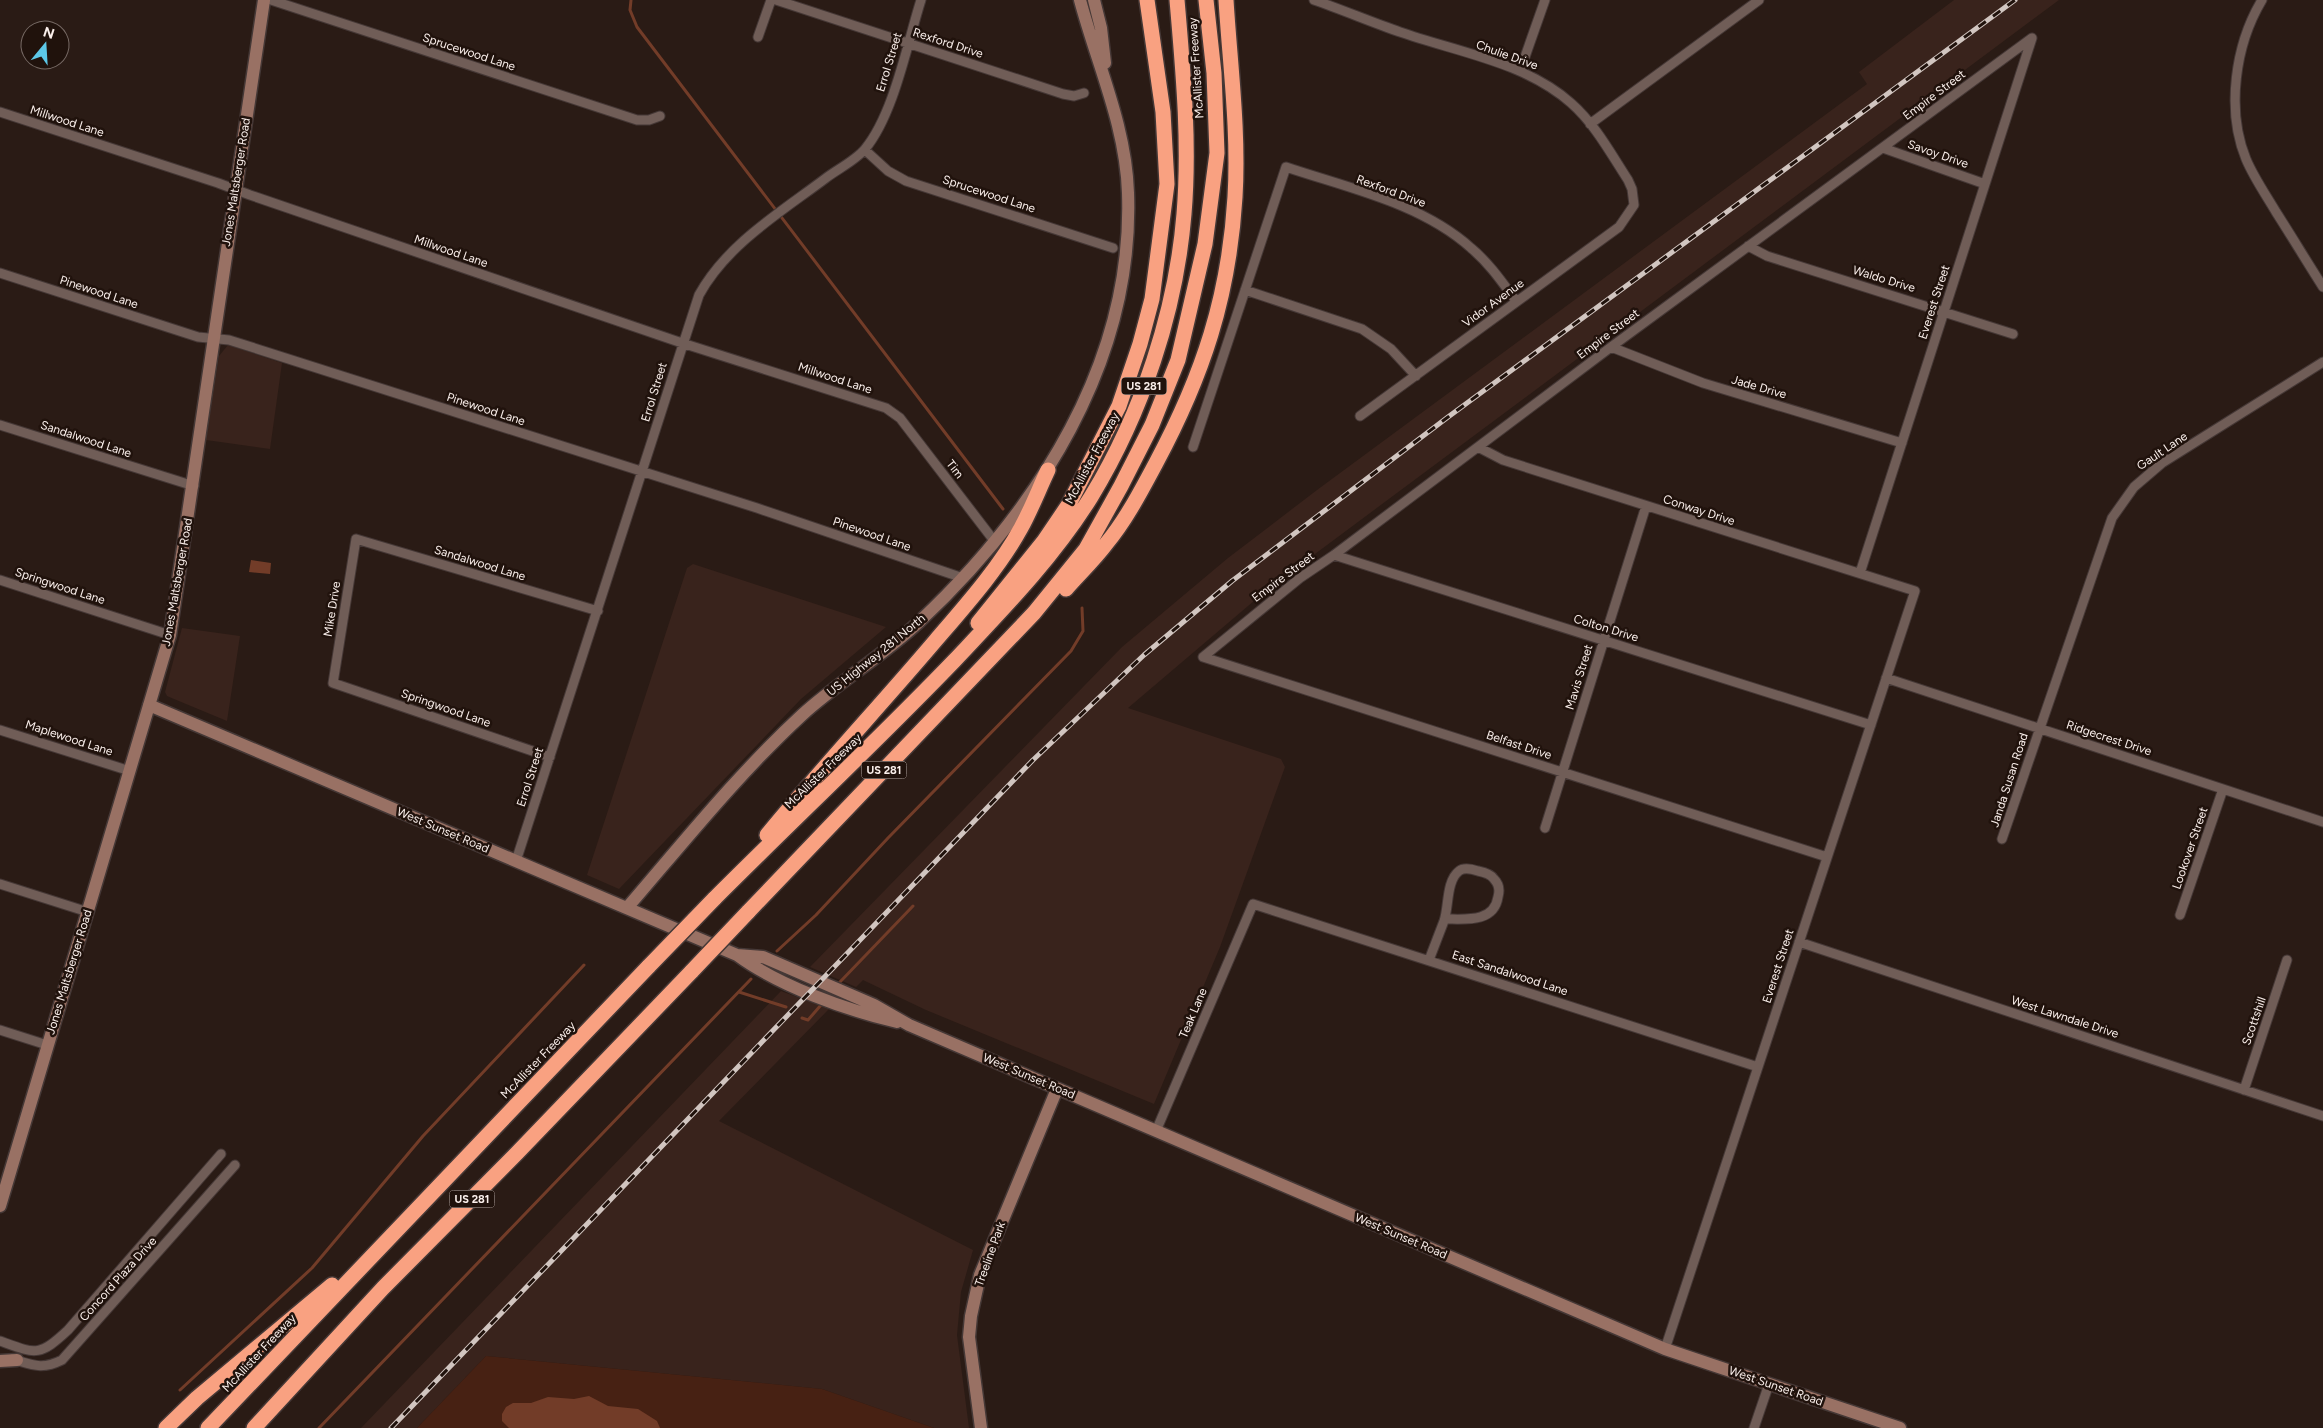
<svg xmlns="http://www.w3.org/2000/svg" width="2323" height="1428" font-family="Figtree,sans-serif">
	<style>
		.built { fill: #39231c }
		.green { fill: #472113 }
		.water { fill: #723c28 }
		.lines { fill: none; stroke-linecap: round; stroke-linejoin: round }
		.stream { stroke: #723c28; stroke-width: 3 }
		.street-casing { stroke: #453836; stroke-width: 11 }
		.secondary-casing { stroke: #453836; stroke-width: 15 }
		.highway-casing { stroke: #453836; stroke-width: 18 }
		.street { stroke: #705d57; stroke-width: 9 }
		.secondary { stroke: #997164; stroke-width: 12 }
		.highway { stroke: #f9a181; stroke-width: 15 }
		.rail-casing { stroke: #d1c5c0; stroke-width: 5 }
		.rail { stroke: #20120c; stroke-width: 3; stroke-dasharray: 9; stroke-linecap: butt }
		.highway-bridge-casing { stroke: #453836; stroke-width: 18; stroke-linecap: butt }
		.highway-bridge { stroke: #f9a181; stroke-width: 15 }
		.labels { text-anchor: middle; stroke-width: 5; stroke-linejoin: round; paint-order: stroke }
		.shield { fill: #20120c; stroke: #b9ada8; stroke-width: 1 }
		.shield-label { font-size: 11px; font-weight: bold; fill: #faefeb }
		.street-label { font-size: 12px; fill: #faefeb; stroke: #20120c }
	</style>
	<rect width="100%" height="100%" fill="#2a1b15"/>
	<!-- built -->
	<path class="built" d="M 1954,0 L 2059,0 L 1268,589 L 1128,708 L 1281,759 L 1285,767 L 1220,947 L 1154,1104 L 926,1010 L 863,980 L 856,987 L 810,967 L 1122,647 L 1228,558 L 1317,490 L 1867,84 L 1859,72 Z
		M 228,345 L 282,363 L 270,449 L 206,440 L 219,356 Z
		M 693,564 L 886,627 L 801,699 L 619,889 L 587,875 L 687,568 Z
		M 182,628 L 240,636 L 227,721 L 174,699 L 167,696 L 165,692 Z
		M 781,991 L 829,1009 L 719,1121 L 973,1250 L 961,1292 L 957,1335 L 969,1428 L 934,1428 L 822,1389 L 486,1356 L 417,1428 L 361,1428 Z"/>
	<!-- green -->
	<path class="green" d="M 486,1356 L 822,1389 L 934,1428 L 417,1428 Z"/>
	<!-- water -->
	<path class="water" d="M 251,560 L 271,563 L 270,574 L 249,572 Z
		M 589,1396 L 608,1406 L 638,1409 L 657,1421 L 660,1428 L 509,1428 L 502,1421 L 502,1414 L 506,1407 L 513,1403 L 531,1403 L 548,1397 L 574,1399 Z"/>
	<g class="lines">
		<!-- stream -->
		<path class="stream" d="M 631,0 L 630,10 L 637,27 L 1003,509
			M 777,951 L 816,915 L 888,838 L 1071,651 L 1083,631 L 1082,608
			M 839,983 L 913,906
			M 739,992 L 786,1007
			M 802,1018 L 808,1020 L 821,1005
			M 180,1390 L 312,1268 L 423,1136 L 584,965
			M 319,1428 L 751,979"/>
		<!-- street casing -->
		<g class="street-casing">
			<path id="street" d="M 271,0 L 637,120 L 649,120 L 660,116
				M 776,0 L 1063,94 L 1074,96 L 1084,93
				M 1314,0 C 1343,10 1371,22 1400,32 C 1457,52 1525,62 1571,103 C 1595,124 1611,154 1628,180 L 1632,189 L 1634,205 L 1619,227 L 1360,416
				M 2262,0 C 2235,45 2226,110 2246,159 C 2254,178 2266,195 2276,212 C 2292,237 2307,262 2323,287
				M 758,37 L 771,0
				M 1520,71 L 1545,0
				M 0,112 L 218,183 L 250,195 L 682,343 L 886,408 L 900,418 L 995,542
				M 1590,124 L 1759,0
				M 1883,148 L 1985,184
				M 865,150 L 888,171 L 906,181 L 1113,248
				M 1748,246 L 1767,256 L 2013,334
				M 0,273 L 198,337 L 229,340 L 757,508 L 963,578
				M 1245,290 L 1362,329 L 1391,349 L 1416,376
				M 1611,347 L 1703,383 L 1902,443
				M 0,425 L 194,486
				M 1193,447 L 1286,167 C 1348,188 1421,203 1471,248 C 1489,263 1502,282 1516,301
				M 1478,447 L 1503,460 L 1915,591 L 1665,1349
				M 1334,555 L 1871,725
				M 1860,573 L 2032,38
				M 0,580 L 170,635
				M 1203,657 L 1300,578 L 1334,555 L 1611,347 L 2032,38
				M 1203,657 L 1827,857
				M 1886,678 L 2323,822
				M 0,730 L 130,771
				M 550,757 L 333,683 L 356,539 L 598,611
				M 1545,828 L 1646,506
				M 2002,839 L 2112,518 L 2134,487 L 2162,463 L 2323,362
				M 516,861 L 699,295 C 727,244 781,212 826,178 C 838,169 856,160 865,149 C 894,114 907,44 921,0
				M 0,884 L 88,912
				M 2180,915 L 2223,789
				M 1799,942 L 2323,1116
				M 1429,960 C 1434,947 1439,934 1444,921 C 1449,907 1446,881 1459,871 C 1464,867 1472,869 1478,871 C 1483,872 1491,874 1494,879 C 1499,884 1500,890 1498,897 C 1494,923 1465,919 1445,919
				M 0,1030 L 47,1045
				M 2244,1090 L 2287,960
				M 1156,1131 L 1253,904 L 1758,1067
				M 0,1341 C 36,1354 39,1357 68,1330 L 221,1154
				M 12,1359 C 33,1365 42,1370 62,1360 L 235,1165
				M 1754,1428 L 1769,1384"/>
		</g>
		<!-- secondary casing -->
		<g class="secondary-casing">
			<path id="secondary" d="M 1094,0 L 1101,28 L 1105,63
				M 149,705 L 737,955 C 779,986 846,1010 897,1022
				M 627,908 C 683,843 738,774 802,715 C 838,682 883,656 919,622 C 1038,510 1134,362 1128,193 C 1126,126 1097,64 1080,0
				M 737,955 L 763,957 L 874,1005 L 909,1025 L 1665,1349 L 1900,1428
				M 0,1206 L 170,635 L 264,0
				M 0,1361 L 17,1360
				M 981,1428 L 969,1337 L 971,1316 L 980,1275 L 1057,1089"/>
		</g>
		<!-- highway casing -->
		<g class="highway-casing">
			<path id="highway" d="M 1066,589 C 1079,574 1094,560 1106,544 C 1126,520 1141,491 1156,463 C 1203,375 1229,297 1235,197 C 1239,132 1230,65 1226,0
				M 978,623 L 1044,541 L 1069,504 L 1119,406 L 1140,344 L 1152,299 L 1167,184 L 1163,112 L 1147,0
				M 767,835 C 821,769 880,706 936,640 C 966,605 999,568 1021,528 C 1031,510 1039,489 1048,470
				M 714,899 C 794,819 876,742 954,661 C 1003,609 1053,558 1091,497 C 1142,413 1176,312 1184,214 C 1190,143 1183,70 1177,0
				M 748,912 L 1034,613 L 1086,549 L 1121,486 L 1152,425 L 1178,360 L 1205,244 L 1217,153 L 1214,73 L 1206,0
				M 166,1428 L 197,1398 L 332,1285
				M 208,1428 L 649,966
				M 254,1428 L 383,1288 L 517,1153 L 692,971"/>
		</g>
		<!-- street -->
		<use href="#street" class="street"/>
		<!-- secondary -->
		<use href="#secondary" class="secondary"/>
		<!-- highway -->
		<use href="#highway" class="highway"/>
		<!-- rail casing -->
		<g class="rail-casing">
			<path id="rail" d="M 391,1428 L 1033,760 L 1144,655 L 1232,581 L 1448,417 L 2015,0"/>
		</g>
		<!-- rail -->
		<use href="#rail" class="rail"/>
		<!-- highway-bridge casing -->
		<g class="highway-bridge-casing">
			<path id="highway-bridge" d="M 649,966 L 714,899
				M 692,971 L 748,912"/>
		</g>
		<!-- highway-bridge -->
		<use href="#highway-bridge" class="highway-bridge"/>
	</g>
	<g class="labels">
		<!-- shield labels -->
		<g class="shield">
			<rect x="1121.5" y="377.5" width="45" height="17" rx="4"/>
			<rect x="861.5" y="761.5" width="45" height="17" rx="4"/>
			<rect x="449.5" y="1190.5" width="45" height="17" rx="4"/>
		</g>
		<g class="shield-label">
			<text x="1144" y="390">US 281</text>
			<text x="884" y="774">US 281</text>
			<text x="472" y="1203">US 281</text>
		</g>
		<!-- street labels -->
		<g class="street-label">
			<text transform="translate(948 43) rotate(18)" y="4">Rexford Drive</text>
			<text transform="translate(469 52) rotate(18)" y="4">Sprucewood Lane</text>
			<text transform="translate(1507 55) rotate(20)" y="4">Chulie Drive</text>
			<text transform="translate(889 62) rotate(-73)" y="4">Errol Street</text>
			<text transform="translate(1196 68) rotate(-94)" y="4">McAllister Freeway</text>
			<text transform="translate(1934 95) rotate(-37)" y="4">Empire Street</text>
			<text transform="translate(67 121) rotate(18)" y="4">Millwood Lane</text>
			<text transform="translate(1938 154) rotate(19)" y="4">Savoy Drive</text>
			<text transform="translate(236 182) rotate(-81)" y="4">Jones Maltsberger Road</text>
			<text transform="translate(1391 191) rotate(20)" y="4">Rexford Drive</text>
			<text transform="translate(989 194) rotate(18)" y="4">Sprucewood Lane</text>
			<text transform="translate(451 251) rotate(19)" y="4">Millwood Lane</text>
			<text transform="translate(1884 279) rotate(17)" y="4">Waldo Drive</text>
			<text transform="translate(99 292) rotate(18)" y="4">Pinewood Lane</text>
			<text transform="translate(1934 302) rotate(-72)" y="4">Everest Street</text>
			<text transform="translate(1493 303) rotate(-36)" y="4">Vidor Avenue</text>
			<text transform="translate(1608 334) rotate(-37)" y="4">Empire Street</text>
			<text transform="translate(835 378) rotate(18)" y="4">Millwood Lane</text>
			<text transform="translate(1759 387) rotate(16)" y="4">Jade Drive</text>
			<text transform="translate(654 392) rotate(-73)" y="4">Errol Street</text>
			<text transform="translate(486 409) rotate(18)" y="4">Pinewood Lane</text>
			<text transform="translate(86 439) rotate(18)" y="4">Sandalwood Lane</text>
			<text transform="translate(2162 451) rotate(-34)" y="4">Gault Lane</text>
			<text transform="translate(1092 458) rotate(-62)" y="4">McAllister Freeway</text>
			<text transform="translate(955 469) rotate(52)" y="4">Tim</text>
			<text transform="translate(1699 510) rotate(18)" y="4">Conway Drive</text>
			<text transform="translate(872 534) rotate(19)" y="4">Pinewood Lane</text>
			<text transform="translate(480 563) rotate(17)" y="4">Sandalwood Lane</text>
			<text transform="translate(1283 577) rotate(-37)" y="4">Empire Street</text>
			<text transform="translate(177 582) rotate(-80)" y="4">Jones Maltsberger Road</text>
			<text transform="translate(60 586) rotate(18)" y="4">Springwood Lane</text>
			<text transform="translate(332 609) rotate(-81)" y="4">Mike Drive</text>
			<text transform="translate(1606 628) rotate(17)" y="4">Colton Drive</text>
			<text transform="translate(876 655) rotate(-39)" y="4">US Highway 281 North</text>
			<text transform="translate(1579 677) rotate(-73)" y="4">Mavis Street</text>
			<text transform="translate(446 708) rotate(19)" y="4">Springwood Lane</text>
			<text transform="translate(69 738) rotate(18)" y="4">Maplewood Lane</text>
			<text transform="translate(2109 738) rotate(18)" y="4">Ridgecrest Drive</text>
			<text transform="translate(1519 745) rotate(18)" y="4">Belfast Drive</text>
			<text transform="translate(823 771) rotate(-44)" y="4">McAllister Freeway</text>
			<text transform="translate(530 777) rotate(-72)" y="4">Errol Street</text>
			<text transform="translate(2009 780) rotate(-72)" y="4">Janda Susan Road</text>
			<text transform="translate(443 830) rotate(23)" y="4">West Sunset Road</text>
			<text transform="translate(2190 848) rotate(-71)" y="4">Lookover Street</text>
			<text transform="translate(1778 966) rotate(-72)" y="4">Everest Street</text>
			<text transform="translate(69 972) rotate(-73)" y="4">Jones Maltsberger Road</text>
			<text transform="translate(1510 973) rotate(18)" y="4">East Sandalwood Lane</text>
			<text transform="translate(1193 1013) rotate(-67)" y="4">Teak Lane</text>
			<text transform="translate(2065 1017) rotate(18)" y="4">West Lawndale Drive</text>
			<text transform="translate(2254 1021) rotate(-71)" y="4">Scottshill</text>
			<text transform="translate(538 1060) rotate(-46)" y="4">McAllister Freeway</text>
			<text transform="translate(1029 1076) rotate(23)" y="4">West Sunset Road</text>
			<text transform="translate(1401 1236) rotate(23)" y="4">West Sunset Road</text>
			<text transform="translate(990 1254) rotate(-70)" y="4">Treeline Park</text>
			<text transform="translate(118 1279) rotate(-48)" y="4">Concord Plaza Drive</text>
			<text transform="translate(259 1353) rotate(-47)" y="4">McAllister Freeway</text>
			<text transform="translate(1776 1386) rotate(19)" y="4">West Sunset Road</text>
		</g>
	</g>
	<!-- north arrow -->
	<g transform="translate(45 45) rotate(18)"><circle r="24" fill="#20120c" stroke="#776a65"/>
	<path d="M0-4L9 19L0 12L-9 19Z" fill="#5cc7e8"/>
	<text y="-8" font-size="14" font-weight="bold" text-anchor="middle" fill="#faefeb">N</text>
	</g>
</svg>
